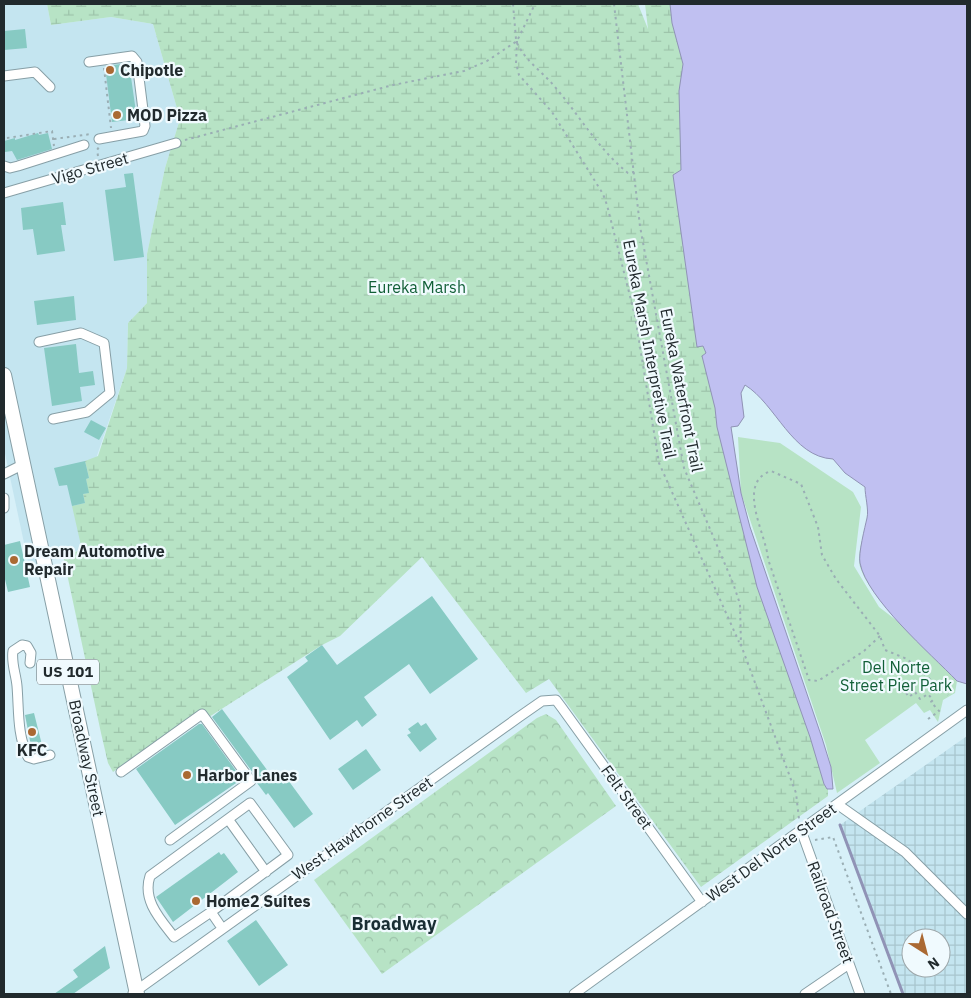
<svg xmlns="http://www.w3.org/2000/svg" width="971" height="998" font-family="'IBM Plex Sans',sans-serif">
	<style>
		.built { fill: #c4e5f0 }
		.industrial { fill: url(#industrial-grid); fill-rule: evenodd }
		.green { fill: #b7e3c5 }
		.forest { fill: url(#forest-crowns) }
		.wetland { fill: url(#wetland-marsh) }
		.water { fill: #c0c0f1; stroke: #9093b6 }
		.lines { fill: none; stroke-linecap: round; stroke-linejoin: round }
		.stream { stroke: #9093b6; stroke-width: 3 }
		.building { fill: #87cac3 }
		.minor-casing { stroke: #879fa6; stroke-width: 11 }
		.highway-casing { stroke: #879fa6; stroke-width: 16 }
		.path { stroke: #9aaeb4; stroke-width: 2; stroke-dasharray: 2.5 4; stroke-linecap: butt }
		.minor { stroke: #fff; stroke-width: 9 }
		.highway { stroke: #fff; stroke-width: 14 }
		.poi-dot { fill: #aa6933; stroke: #f0fafe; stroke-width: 2 }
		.labels { text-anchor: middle; stroke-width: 4.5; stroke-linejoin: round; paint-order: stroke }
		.shield { fill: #f0fafe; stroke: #5f686c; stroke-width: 1 }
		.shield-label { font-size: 15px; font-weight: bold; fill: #212a2d }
		.poi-label { font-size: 16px; font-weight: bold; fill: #212a2d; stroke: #f0fafe; text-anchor: start }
		.street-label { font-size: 16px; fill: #212a2d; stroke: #f0fafe }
		.park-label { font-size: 16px; fill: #115f37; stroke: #f0fafe }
		.neighbourhood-label { font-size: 18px; font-weight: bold; fill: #192e34; stroke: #f0fafe }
	</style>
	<defs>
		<pattern id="industrial-grid" width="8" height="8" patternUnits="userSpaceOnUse" patternTransform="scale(1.25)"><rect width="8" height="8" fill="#c4e5f0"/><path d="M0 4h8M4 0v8" fill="none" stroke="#a8c5ce"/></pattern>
		<pattern id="forest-crowns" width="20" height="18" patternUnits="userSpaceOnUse" patternTransform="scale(1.25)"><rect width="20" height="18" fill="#b7e3c5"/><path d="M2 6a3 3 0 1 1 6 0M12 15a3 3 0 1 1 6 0" fill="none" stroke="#9dc3aa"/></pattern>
		<pattern id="wetland-marsh" width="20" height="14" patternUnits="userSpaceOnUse" patternTransform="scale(1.25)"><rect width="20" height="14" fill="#b7e3c5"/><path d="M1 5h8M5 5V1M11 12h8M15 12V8" fill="none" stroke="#9dc3aa"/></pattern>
	</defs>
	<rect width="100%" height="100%" fill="#d7f0f8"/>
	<!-- built -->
	<path class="built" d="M 4,4 L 47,4 L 51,25 L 111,17 L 153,24 L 180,119 L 165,168 L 147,254 L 147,303 L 128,323 L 127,368 L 89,479 L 82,550 L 63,555 L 30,571 L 4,449 Z"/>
	<!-- industrial -->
	<path class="industrial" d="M 967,736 L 967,994 L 903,994 L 840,825 ZM 911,938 L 941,938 L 941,968 L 911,968 Z"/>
	<!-- green -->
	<path class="green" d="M 738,437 L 780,443 L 853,492 L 861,507 L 854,566 L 879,607 L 905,627 L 957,681 L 955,693 L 943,700 L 938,722 L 930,710 L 924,713 L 916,703 L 865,740 L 880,763 L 837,793 L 826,745 L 741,493 Z"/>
	<!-- forest -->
	<path class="forest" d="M 546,714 L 556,720 L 616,806 L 382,974 L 314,880 L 537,718 Z"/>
	<!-- wetland -->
	<path class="wetland" d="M 47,4 L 638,4 L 648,29 L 645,4 L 921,4 L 905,627 C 891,615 860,580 859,561 C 858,542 873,513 880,494 L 757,392 L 745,385 L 741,393 L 744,417 L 738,426 L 731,427 L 741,493 L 750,527 L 831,767 L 833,789 L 828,789 L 828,796 L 701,887 L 549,679 L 526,693 L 422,557 L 340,636 L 322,645 L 209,717 L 203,710 L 113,772 L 108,763 L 101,733 L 63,555 L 82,550 L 72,506 L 85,503 L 83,494 L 88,493 L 86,479 L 89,478 L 85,461 L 98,456 L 127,368 L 128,323 L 147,303 L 147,254 L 165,168 L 180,119 L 153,24 L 111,17 L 51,25 Z"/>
	<!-- water -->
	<path class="water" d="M 670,4 L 967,4 L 967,684 L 957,681 C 930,653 867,599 860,563 C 858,554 865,527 867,518 C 869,510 865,496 865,487 L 845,473 L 833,459 C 792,457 776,404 745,385 L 741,393 L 744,417 L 738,426 L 731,427 L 741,493 L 750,527 L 822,738 L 831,767 L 833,789 L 827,789 L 824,784 L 810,737 L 757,587 L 717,427 L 715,408 L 702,356 L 706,353 L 703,346 L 697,347 L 673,175 L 681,170 L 679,91 L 683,64 L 672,23 Z"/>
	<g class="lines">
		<!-- stream -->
		<path class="stream" d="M 840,825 L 903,994"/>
	</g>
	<!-- building -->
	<path class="building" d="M 25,29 L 27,48 L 4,50 L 4,31 Z
		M 129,63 L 137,119 L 112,122 L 105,66 Z
		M 38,133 L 39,135 L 48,133 L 52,149 L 17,160 L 12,151 L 5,152 L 4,141 L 15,138 L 15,140 Z
		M 133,173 L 144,257 L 114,261 L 105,190 L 126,187 L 124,174 Z
		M 63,202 L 66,225 L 61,225 L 65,251 L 37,255 L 33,229 L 23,230 L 21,208 Z
		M 74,296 L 76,320 L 37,325 L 34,301 Z
		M 76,344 L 79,373 L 93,371 L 95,385 L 80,387 L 82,401 L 52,406 L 44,348 Z
		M 91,420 L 106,428 L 99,440 L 84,432 Z
		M 85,461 L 89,478 L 86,479 L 89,493 L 83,494 L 85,503 L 72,506 L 67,485 L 59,486 L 54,468 Z
		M 20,541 L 30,587 L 8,592 L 4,575 L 4,545 Z
		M 432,596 L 478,659 L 430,694 L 409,664 L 364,697 L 377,715 L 362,727 L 357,720 L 330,740 L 287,677 L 308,661 L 305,657 L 322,645 L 337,665 Z
		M 222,709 L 273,778 L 276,775 L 283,784 L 288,780 L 313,814 L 294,828 L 268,793 L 266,795 L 257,783 L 256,777 L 212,717 Z
		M 34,713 L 43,749 L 32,751 L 25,715 Z
		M 418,722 L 421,726 L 426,723 L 437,739 L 420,752 L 407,735 L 411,733 L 408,729 Z
		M 199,724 L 202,724 L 242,779 L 175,825 L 136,769 Z
		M 366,749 L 381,770 L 353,790 L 338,769 Z
		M 219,852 L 221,855 L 224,853 L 238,872 L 173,922 L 156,897 Z
		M 256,920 L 288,965 L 259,986 L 227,941 Z
		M 105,946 L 110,968 L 73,994 L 54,994 L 78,977 L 73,970 Z"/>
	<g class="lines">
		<!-- minor casing -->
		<g class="minor-casing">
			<path id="minor" d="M 89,62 L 132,56 L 137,62 L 145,126 L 143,131 L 99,139
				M 4,76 L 35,72 L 50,87
				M 4,166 L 10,168 L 18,166 L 84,145
				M 4,193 L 176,143
				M 39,342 L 81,333 L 104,343 L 110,393 L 87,412 L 53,419
				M 4,474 L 22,465
				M 4,498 L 4,508
				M 30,663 L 31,653 L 27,646 L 22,645 L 13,651 C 11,663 16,674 17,686 C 19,710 17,735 28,757 L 34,759 L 50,755
				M 121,772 L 202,714 L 251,781 L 170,840
				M 837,804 L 905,852 L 967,914
				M 228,819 L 266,872
				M 801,830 L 860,994
				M 211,912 L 174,937 C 160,919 142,900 150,876 L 250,803 L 288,855 L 211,912 L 222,928
				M 133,993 L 519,717 L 542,701 L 556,700 L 562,708 L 702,902
				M 574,994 L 967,710
				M 805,994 L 849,964"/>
		</g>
		<!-- highway casing -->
		<g class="highway-casing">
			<path id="highway" d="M 4,375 L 137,994"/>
		</g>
		<!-- path -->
		<path class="path" d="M 513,4 L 516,39
			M 614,4 L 640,226 L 684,468 L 733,583 L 740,604 L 741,645 L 796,793 L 799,819
			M 517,41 L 516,63 L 519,75 L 552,112 L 603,194 L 607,205 L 635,316 L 659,463 L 739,642
			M 517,43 C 526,62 543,72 555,87 C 580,116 598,149 628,173 L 634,172
			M 104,68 L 111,128
			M 7,138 L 52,131 L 54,146
			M 54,139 L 91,134
			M 185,140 L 393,85 L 464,71 L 487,61 L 517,41 L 535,4
			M 98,156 L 97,150 L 99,147
			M 880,636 L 864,651 L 818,681 L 809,680 L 768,559 C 767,536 735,483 771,471 L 801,484 L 818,527 L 822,555 L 836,579 L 880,636 L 885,650 L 907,659 L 948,695
			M 906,693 L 909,697 L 915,692 L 920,699 L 928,694 L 933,700 L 931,702 L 940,712
			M 928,719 L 938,712
			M 815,840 L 833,837 L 891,994"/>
		<!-- minor -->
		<use href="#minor" class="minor"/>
		<!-- highway -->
		<use href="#highway" class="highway"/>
	</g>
	<!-- markers -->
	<g class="poi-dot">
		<circle cx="110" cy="70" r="5"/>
		<circle cx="117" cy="115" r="5"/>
		<circle cx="14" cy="560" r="5"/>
		<circle cx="32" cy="732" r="5"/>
		<circle cx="187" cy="775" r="5"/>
		<circle cx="196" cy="901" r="5"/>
	</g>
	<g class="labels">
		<!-- shield labels -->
		<rect class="shield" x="37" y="659.5" width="62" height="25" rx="4"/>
		<g class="shield-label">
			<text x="68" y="677">US 101</text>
		</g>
		<!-- poi labels -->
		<g class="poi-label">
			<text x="120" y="76">Chipotle</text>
			<text x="127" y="121">MOD Pizza</text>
			<text x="24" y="557">Dream Automotive<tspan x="24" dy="18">Repair</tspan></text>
			<text x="32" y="756" text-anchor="middle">KFC</text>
			<text x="197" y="781">Harbor Lanes</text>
			<text x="206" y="907">Home2 Suites</text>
		</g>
		<!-- street labels -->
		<g class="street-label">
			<text transform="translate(90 168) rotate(-16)" y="6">Vigo Street</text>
			<text transform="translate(650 349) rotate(79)" y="6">Eureka Marsh Interpretive Trail</text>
			<text transform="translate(682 390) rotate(79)" y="6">Eureka Waterfront Trail</text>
			<text transform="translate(87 758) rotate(78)" y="6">Broadway Street</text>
			<text transform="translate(627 797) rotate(54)" y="6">Felt Street</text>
			<text transform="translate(362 828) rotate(-35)" y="6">West Hawthorne Street</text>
			<text transform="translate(771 852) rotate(-36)" y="6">West Del Norte Street</text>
			<text transform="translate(831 912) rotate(70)" y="6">Railroad Street</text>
		</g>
		<!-- park labels -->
		<g class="park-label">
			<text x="417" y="293">Eureka Marsh</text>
			<text x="896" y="673">Del Norte<tspan x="896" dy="18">Street Pier Park</tspan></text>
		</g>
		<!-- neighbourhood labels -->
		<g class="neighbourhood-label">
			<text x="394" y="930">Broadway</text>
		</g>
	</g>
	<!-- border -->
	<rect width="971" height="998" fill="none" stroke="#212a2d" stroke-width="10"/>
	<!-- north arrow -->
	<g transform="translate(926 953) rotate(144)"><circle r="24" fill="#f0fafe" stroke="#9da7aa"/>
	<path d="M0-4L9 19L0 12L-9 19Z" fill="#aa6933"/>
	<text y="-8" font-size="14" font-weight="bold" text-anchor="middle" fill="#212a2d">N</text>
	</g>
</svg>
